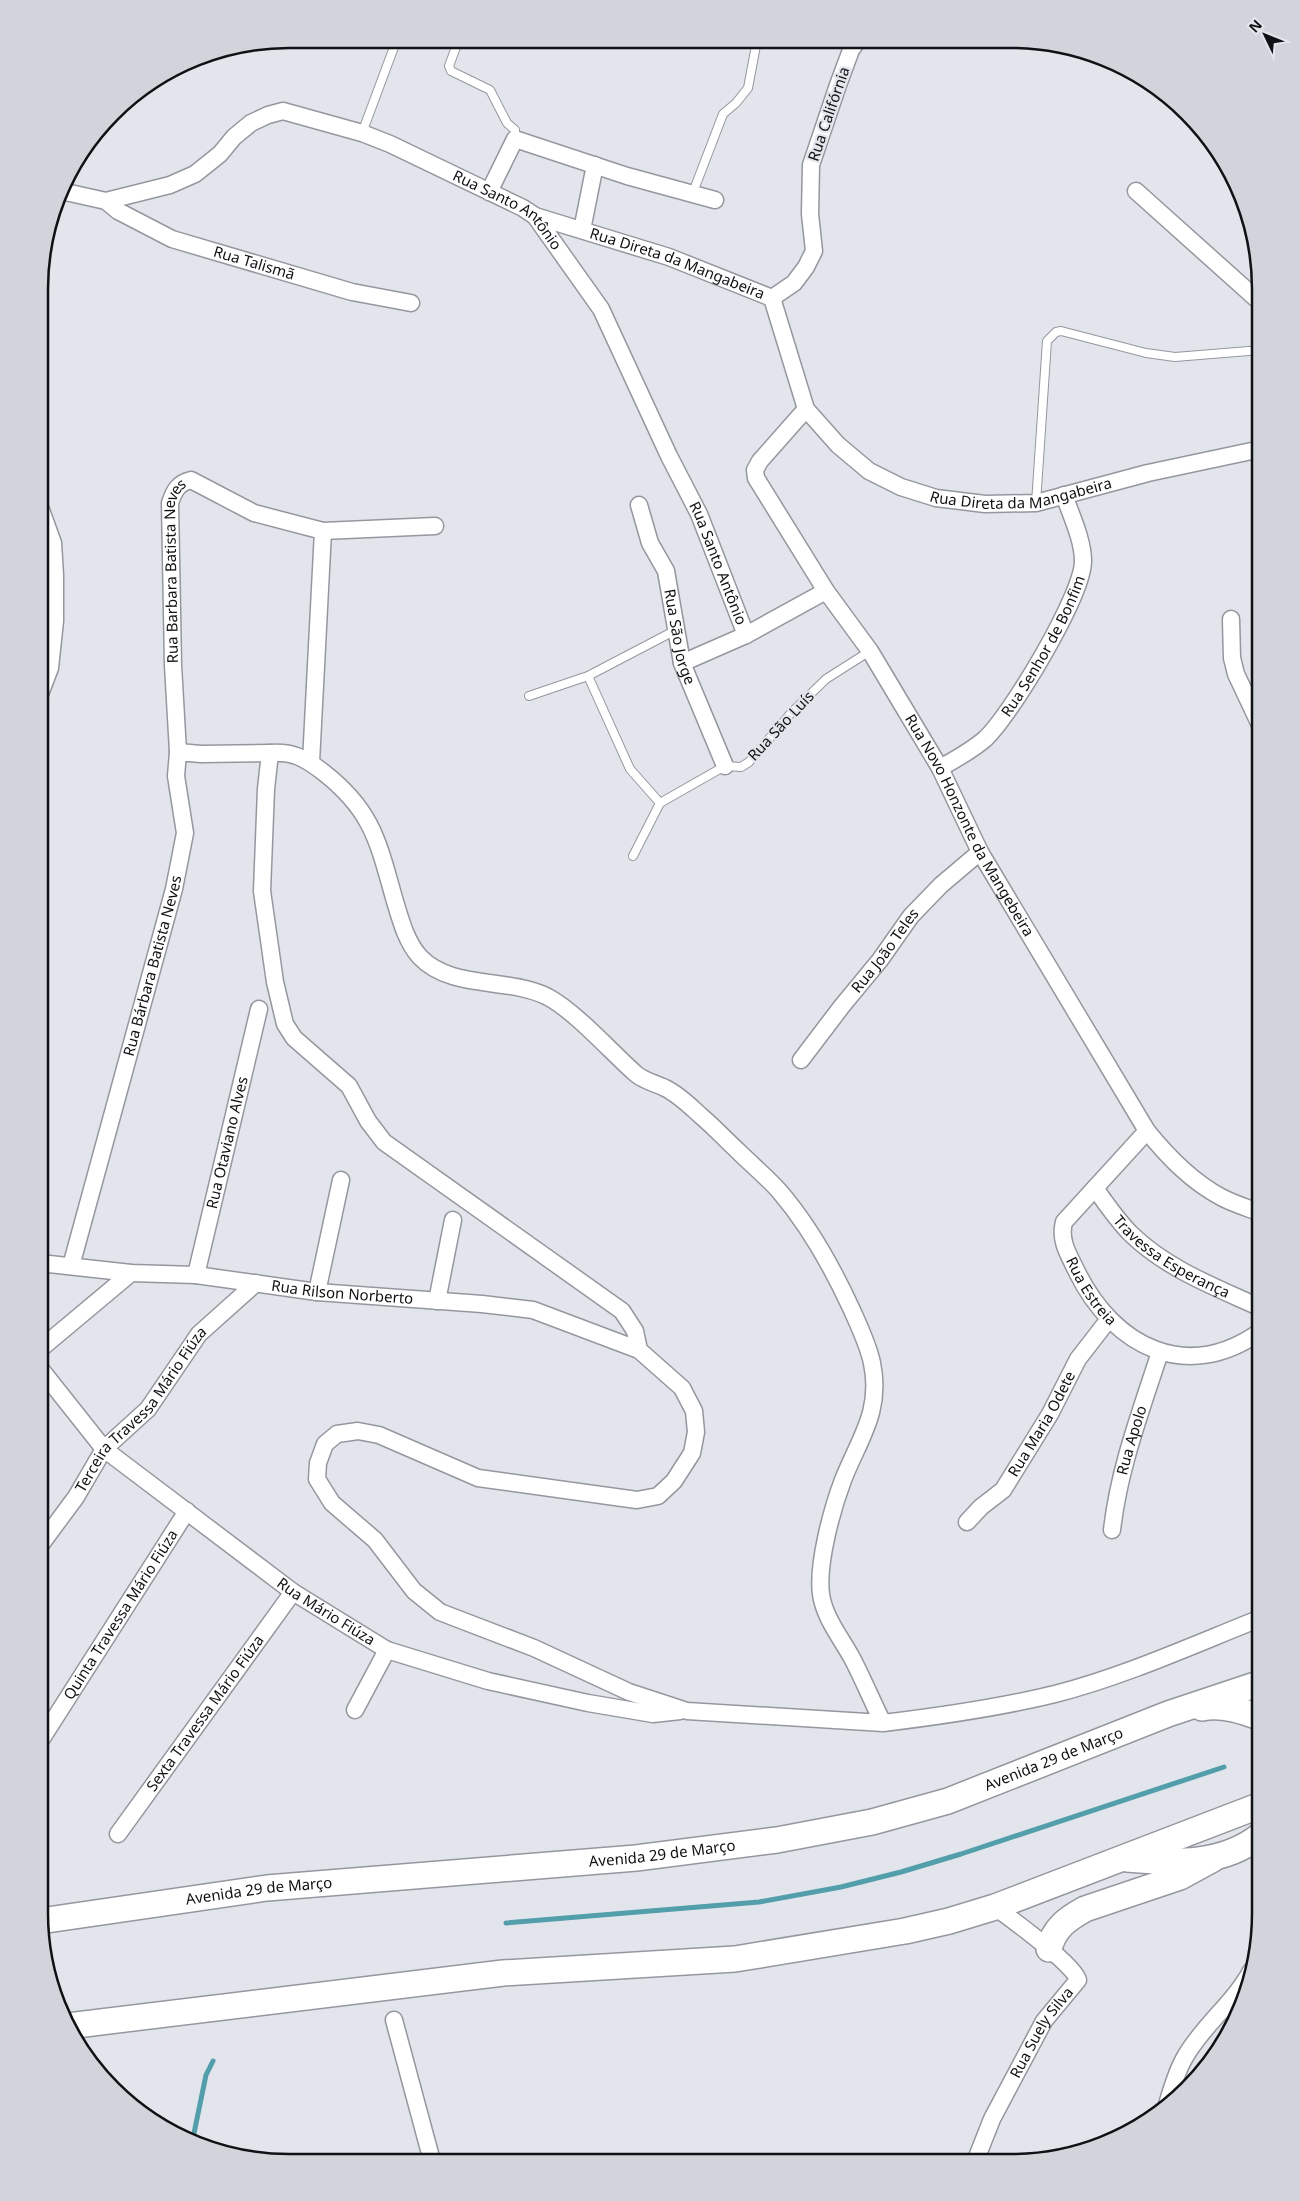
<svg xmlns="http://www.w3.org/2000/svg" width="1300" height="2201" font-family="'Noto Sans',sans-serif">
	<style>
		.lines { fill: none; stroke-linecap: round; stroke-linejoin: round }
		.stream { stroke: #529eaa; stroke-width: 5 }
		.service-casing { stroke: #95979f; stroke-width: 10 }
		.minor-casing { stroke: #95979f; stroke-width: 19 }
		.primary-casing { stroke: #95979f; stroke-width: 28 }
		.service { stroke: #fff; stroke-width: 8 }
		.minor { stroke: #fff; stroke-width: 16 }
		.primary { stroke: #fff; stroke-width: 25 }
		.labels { text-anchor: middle; stroke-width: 4.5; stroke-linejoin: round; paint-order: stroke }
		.street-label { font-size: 15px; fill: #101114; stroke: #e3e5ed }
		.rim { fill: none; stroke: #101114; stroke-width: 2.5 }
	</style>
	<rect width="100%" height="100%" fill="#e3e5ed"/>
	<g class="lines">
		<!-- stream -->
		<path class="stream" d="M 506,1923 L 759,1902 L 841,1887 L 901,1872 L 961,1854 L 1224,1767
			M 192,2143 L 206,2075 L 213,2061"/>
		<!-- service casing -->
		<g class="service-casing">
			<path id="service" d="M 459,39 L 449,66 L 451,71 L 490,90 L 507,123 L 515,130 L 515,139
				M 362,133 L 397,39
				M 692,195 L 723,114 L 736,103 L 748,88 L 757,40
				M 1036,503 L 1047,341 L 1056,332 L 1061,331 L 1146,353 L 1175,357 L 1261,350
				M 588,676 L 630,769 L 660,803
				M 529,696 L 588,676 L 676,630
				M 633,856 L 660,803 L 725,766 L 741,767 L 749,762 L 792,712 L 826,679 L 870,651"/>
		</g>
		<!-- minor casing -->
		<g class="minor-casing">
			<g id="minor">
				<path id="s1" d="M 858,40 L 851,50 L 838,85 L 811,165 L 810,214 L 814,251 L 806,267 L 794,283 L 772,298 L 806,409 L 838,445 L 869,471 L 901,487 L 936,498 L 985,504 L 1036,503 L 1148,473 L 1261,449"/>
				<path id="s2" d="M 61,191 L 106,201 L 170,185 L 195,174 L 220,154 L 234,137 L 251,123 L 268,115 L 283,111 L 362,133 L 390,144 L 523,208 L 535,216 L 601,309 L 669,456 L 699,514 L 746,635"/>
				<path d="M 1136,191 L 1261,303"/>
				<path d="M 489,192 L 515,139 L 627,176 L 715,200"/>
				<path id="s3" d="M 106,201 L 118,211 L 172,239 L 352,292 L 411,303"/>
				<path id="s4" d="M 535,216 L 669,257 L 772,298"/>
				<path d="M 582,230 L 595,165"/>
				<path id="s5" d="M 806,409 L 760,461 L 755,470 L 756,478 L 826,591 L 870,651 L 940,768 L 980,852 L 1147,1131 C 1168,1157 1191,1181 1221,1197 C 1234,1204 1248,1208 1261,1213"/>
				<path id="s6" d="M 639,505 L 650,543 L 666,571 L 682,663 L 725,766"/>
				<path d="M 1231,619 L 1232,658 L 1236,674 L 1261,727"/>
				<path d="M 682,663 L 746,635 L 826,591"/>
				<path d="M 40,694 L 50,668 L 55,621 L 55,575 L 53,543 L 41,510"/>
				<path id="s7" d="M 178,752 L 173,665 L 170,503 C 174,491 178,483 191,480 L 254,513 L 323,531 L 435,526"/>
				<path d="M 311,762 L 323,531"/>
				<path id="s8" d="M 940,768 C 956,759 971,751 985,739 C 1011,715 1083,595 1083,561 C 1083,540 1071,515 1064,495"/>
				<path id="s9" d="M 801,1060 L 842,1006 L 880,960 L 911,916 L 941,885 L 980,852"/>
				<path id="s10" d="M 1147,1131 L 1064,1222 C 1059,1241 1069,1255 1077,1272 C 1114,1347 1187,1384 1261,1331"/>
				<path id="s11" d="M 1095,1188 C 1106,1204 1117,1220 1131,1234 C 1167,1269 1215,1287 1261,1308"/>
				<path id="s12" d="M 40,1263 L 131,1273 L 196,1275 L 317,1292 L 482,1304 L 533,1310 L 639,1350"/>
				<path id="s13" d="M 71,1266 L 174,889 L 185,833 L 176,776 L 178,752 L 201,754 L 270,753"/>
				<path id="s14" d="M 196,1275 L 259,1009"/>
				<path d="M 317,1292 L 341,1180"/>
				<path d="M 437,1301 L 453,1220"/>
				<path d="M 39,1350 L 131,1273"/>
				<path id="s15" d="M 39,1367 L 104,1449 L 293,1592 L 387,1650 L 488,1681 L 588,1703 L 653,1714 L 680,1711"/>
				<path id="s16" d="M 967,1522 L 981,1507 L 1003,1490 L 1050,1414 L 1078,1359 L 1109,1319"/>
				<path id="s17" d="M 1112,1530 C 1119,1468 1141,1411 1160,1352"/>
				<path id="s18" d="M 39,1547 L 76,1497 L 104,1449 L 148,1409 L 199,1334 L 256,1283"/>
				<path d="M 355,1710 L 387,1650"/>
				<path d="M 883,1723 L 687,1711 L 629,1692 L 534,1648 L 440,1612 L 414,1591 L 375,1540 L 332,1503 L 317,1479 L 318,1463 L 325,1444 L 337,1434 L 358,1431 L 379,1435 L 478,1478 L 637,1500 L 658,1496 L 674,1481 L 692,1453 L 696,1432 L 694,1411 L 682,1388 L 639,1350 L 635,1331 L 622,1311 L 384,1142 L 368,1121 L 349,1086 L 294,1038 L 285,1024 L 275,982 L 262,891 L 266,789 L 270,753 C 292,751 305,758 323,772 C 372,810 378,841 394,898 C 400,918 406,942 420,957 C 451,990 509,977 548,997 C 577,1013 610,1051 636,1074 C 644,1081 655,1083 665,1088 C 678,1094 690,1106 701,1116 C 714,1127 726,1140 739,1152 C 752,1165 768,1178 780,1192 C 810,1227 832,1267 851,1308 C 859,1326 868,1344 872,1363 C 882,1412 859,1439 843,1480 C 832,1509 817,1564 821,1594 C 824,1617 841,1638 852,1658 C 863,1679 872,1701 883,1723 C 941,1716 998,1708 1055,1694 C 1125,1676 1193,1645 1261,1618"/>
				<path id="s19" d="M 39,1743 L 187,1511"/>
				<path id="s20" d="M 118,1834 L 293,1592"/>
				<path d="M 394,2020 L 432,2161"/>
				<path d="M 1166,2108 C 1171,2091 1176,2072 1185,2057 C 1203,2025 1234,2003 1251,1971"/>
				<path id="s21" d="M 975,2162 L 992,2119 L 1044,2021 L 1078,1980 C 1076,1966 1010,1918 995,1907"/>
			</g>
		</g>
		<!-- primary casing -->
		<g class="primary-casing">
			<g id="primary">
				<path d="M 1202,1708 C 1222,1704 1243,1711 1261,1718"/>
				<path d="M 1127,1859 C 1174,1863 1222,1866 1261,1835"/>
				<path id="s22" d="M 40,1921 L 267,1888 L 636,1858 L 777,1840 L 872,1822 L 948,1801 L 1168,1714 L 1261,1683"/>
				<path d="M 1049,1949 C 1054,1928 1067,1919 1085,1909 L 1180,1877 L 1213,1859"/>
				<path d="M 68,2026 L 503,1973 L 735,1959 L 905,1931 L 949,1921 L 995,1907 L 1261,1805"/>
			</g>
		</g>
		<!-- service -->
		<use href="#service" class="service"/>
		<!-- minor -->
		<use href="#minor" class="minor"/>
		<!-- primary -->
		<use href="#primary" class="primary"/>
	</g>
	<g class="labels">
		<!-- street labels -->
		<g class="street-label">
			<text transform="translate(829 114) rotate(-71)" y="5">Rua Califórnia</text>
			<text dy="5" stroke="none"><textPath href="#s2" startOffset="498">Rua Santo Antônio</textPath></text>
			<text dy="5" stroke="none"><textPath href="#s3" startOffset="162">Rua Talismã</textPath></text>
			<text dy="5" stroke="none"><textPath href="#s4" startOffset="150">Rua Direta da Mangabeira</textPath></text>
			<text dy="5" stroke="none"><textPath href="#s1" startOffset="648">Rua Direta da Mangabeira</textPath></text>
			<text dy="5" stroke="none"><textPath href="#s2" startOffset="918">Rua Santo Antônio</textPath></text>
			<text dy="5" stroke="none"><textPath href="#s7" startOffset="182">Rua Barbara Batista Neves</textPath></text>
			<text dy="5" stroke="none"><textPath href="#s6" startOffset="139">Rua São Jorge</textPath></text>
			<text dy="5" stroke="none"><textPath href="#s8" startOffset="164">Rua Senhor de Bonfim</textPath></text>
			<text transform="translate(781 726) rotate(-47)" y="5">Rua São Luís</text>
			<text dy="5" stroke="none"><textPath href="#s5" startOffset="496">Rua Novo Honzonte da Mangebeira</textPath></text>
			<text dy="5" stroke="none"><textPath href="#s9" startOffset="138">Rua João Teles</textPath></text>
			<text dy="5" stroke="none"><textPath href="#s13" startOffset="311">Rua Bárbara Batista Neves</textPath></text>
			<text dy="5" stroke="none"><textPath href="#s14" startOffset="136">Rua Otaviano Alves</textPath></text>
			<text dy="5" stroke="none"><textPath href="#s11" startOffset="105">Travessa Esperança</textPath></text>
			<text dy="5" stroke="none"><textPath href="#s10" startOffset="200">Rua Estreia</textPath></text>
			<text dy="5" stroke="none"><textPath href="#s12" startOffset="304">Rua Rilson Norberto</textPath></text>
			<text dy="5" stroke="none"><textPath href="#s18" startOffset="172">Terceira Travessa Mário Fiúza</textPath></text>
			<text dy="5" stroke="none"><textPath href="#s16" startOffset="125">Rua Maria Odete</textPath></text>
			<text dy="5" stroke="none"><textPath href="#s17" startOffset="92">Rua Apolo</textPath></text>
			<text dy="5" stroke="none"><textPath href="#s15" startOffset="380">Rua Mário Fiúza</textPath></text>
			<text dy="5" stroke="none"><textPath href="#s19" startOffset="152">Quinta Travessa Mário Fiúza</textPath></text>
			<text dy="5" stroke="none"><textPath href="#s20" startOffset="149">Sexta Travessa Mário Fiúza</textPath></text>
			<text dy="5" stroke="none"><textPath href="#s22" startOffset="1031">Avenida 29 de Março</textPath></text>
			<text dy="5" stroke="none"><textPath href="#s22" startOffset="626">Avenida 29 de Março</textPath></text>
			<text dy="5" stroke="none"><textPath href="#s22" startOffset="221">Avenida 29 de Março</textPath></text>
			<text dy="5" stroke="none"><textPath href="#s21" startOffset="146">Rua Suely Silva</textPath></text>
		</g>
	</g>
	<!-- crop -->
	<path d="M0 0H1300V2201H0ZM289 48H1011A241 241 0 0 1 1252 289V1913A241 241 0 0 1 1011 2154H289A241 241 0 0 1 48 1913V289A241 241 0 0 1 289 48Z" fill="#d2d4dc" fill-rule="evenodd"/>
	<path class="rim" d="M289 48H1011A241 241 0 0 1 1252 289V1913A241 241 0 0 1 1011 2154H289A241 241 0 0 1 48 1913V289A241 241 0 0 1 289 48Z"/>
	<!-- north arrow -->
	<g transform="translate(1265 35) rotate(313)" stroke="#e3e5ed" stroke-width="4" paint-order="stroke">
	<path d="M0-4L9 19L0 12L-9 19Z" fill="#101114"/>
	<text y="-8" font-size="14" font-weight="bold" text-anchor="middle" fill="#101114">N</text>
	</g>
</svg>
